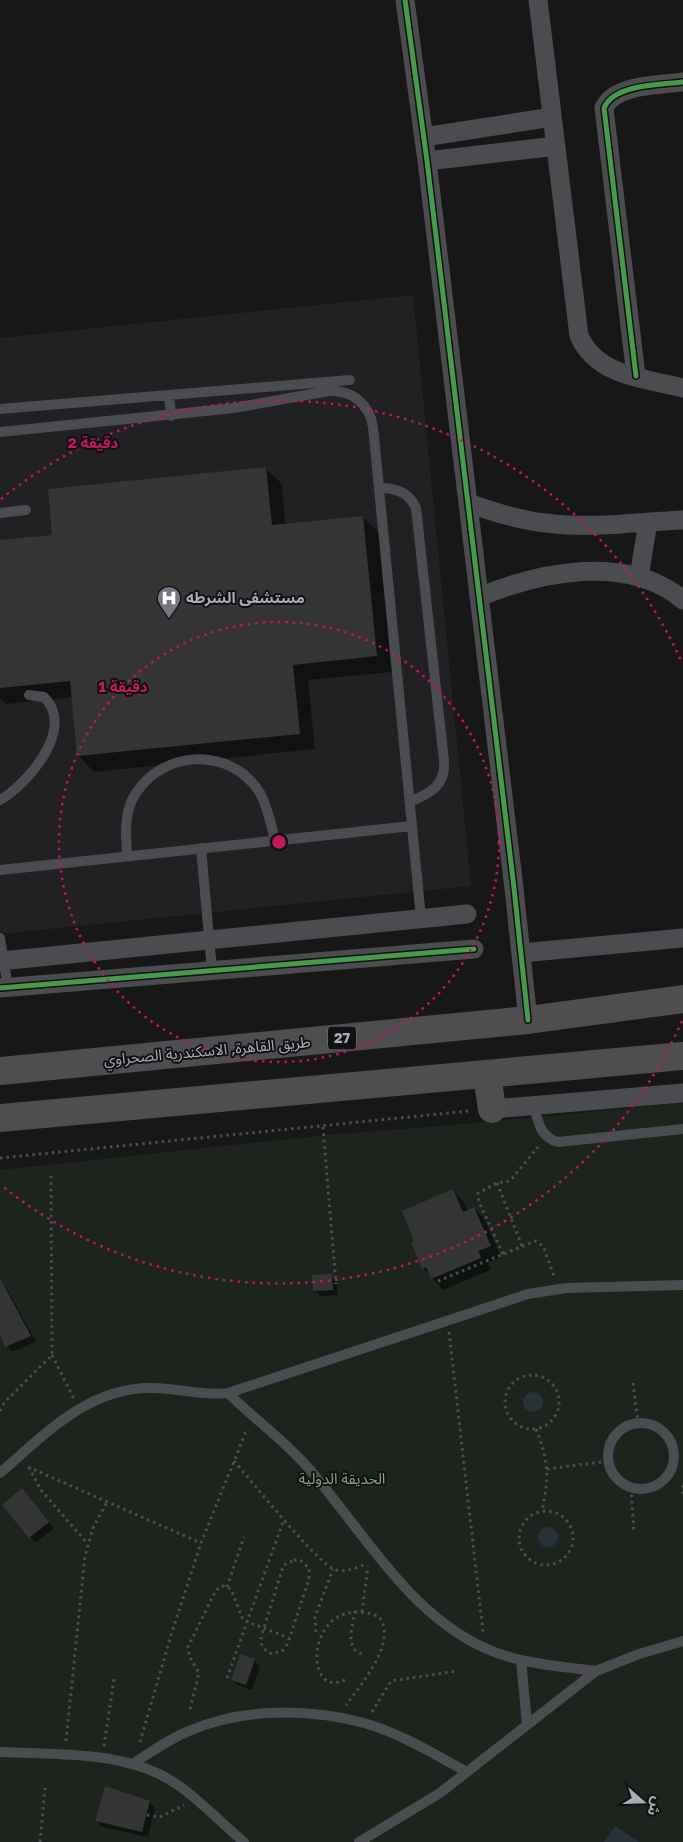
<svg xmlns="http://www.w3.org/2000/svg" width="683" height="1842" font-family="'Golos Text','Noto Sans Arabic',sans-serif">
	<style>
		.built { fill: #212123 }
		.green { fill: #1d241e }
		.water { fill: #2a3239 }
		.shadow { fill: #0007 }
		.building { fill: #353536 }
		.lines { fill: none; stroke-linecap: round; stroke-linejoin: round }
		.path { stroke: #4d4e52; stroke-width: 3; stroke-dasharray: 2.5 4; stroke-linecap: butt }
		.service { stroke: #4b4c50; stroke-width: 10 }
		.minor { stroke: #4b4c50; stroke-width: 19 }
		.motorway { stroke: #4e4e51; stroke-width: 28 }
		.cycleway-casing { stroke: #111113; stroke-width: 8 }
		.cycleway { stroke: #469c4c; stroke-width: 5 }
		.ring { fill: none; stroke: #c2185b; stroke-width: 2.5; stroke-dasharray: 2.5 5 }
		.labels { text-anchor: middle; stroke-width: 4; stroke-linejoin: round; paint-order: stroke }
		.shield { fill: #111113; stroke: #7b7e86; stroke-width: 1 }
		.shield-label { font-size: 14px; font-weight: bold; fill: #a8adb8 }
		.poi-label { font-size: 15px; font-weight: bold; fill: #a8adb8; stroke: #111113; text-anchor: start }
		.street-label { font-size: 15px; fill: #a8adb8; stroke: #111113 }
		.park-label { font-size: 15px; fill: #7fa381; stroke: #111113 }
		.centre { fill: #c2185b; stroke: #111113; stroke-width: 2.5 }
		.ring-label { font-size: 15px; text-anchor: middle; font-weight: bold; fill: #c2185b; stroke: #111113; stroke-width: 4; stroke-linejoin: round; paint-order: stroke }
	</style>
	<rect width="100%" height="100%" fill="#171717"/>
	<!-- built -->
	<path class="built" d="M 413,295 L 471,886 L 0,934 L 0,338 Z"/>
	<!-- green -->
	<path class="green" d="M 683,1103 L 683,1842 L 0,1842 L 0,1170 L 327,1135 L 465,1124 Z"/>
	<!-- water -->
	<path class="water" d="M523 1402a10 10 0 1 1 20 0a10 10 0 1 1-20 0Z
		M538 1537a10 10 0 1 1 20 0a10 10 0 1 1-20 0Z
		M 615,1826 L 639,1842 L 604,1842 Z"/>
	<!-- shadow -->
	<path class="shadow" d="M 266,469 L 282,484 L 285,525 L 363,517 L 379,533 L 392,672 L 308,680 L 315,749 L 94,772 L 79,756 L 73,697 L 6,704 L 0,698 L 0,541 L 54,536 Z
		M 453,1190 L 464,1202 L 468,1211 L 474,1208 L 485,1220 L 501,1257 L 488,1263 L 491,1270 L 443,1290 L 423,1268 Z
		M 331,1275 L 337,1281 L 338,1295 L 320,1296 L 314,1290 Z
		M 2,1283 L 7,1289 L 36,1342 L 12,1352 L 7,1346 L 0,1331 Z
		M 27,1496 L 54,1528 L 36,1543 L 4,1505 Z
		M 254,1660 L 260,1666 L 252,1690 L 238,1685 L 233,1680 Z
		M 149,1802 L 155,1808 L 148,1837 L 102,1827 L 97,1821 Z"/>
	<!-- building -->
	<path class="building" d="M 266,467 L 272,525 L 363,516 L 377,656 L 293,665 L 300,734 L 77,756 L 70,681 L 0,688 L 0,540 L 52,535 L 48,489 Z
		M 453,1189 L 463,1212 L 474,1207 L 491,1246 L 478,1251 L 481,1258 L 431,1279 L 426,1267 L 422,1269 L 411,1242 L 414,1241 L 402,1211 Z
		M 332,1274 L 333,1290 L 313,1291 L 312,1275 Z
		M 0,1278 L 31,1336 L 5,1347 L 0,1334 Z
		M 22,1488 L 49,1522 L 29,1538 L 2,1505 Z
		M 240,1654 L 255,1659 L 246,1685 L 231,1680 Z
		M 105,1786 L 150,1801 L 142,1832 L 95,1821 Z"/>
	<g class="lines">
		<!-- path -->
		<path class="path" d="M 323,1127 L 336,1284
			M 0,1158 L 469,1111
			M 497,1183 L 522,1246
			M 503,1254 L 479,1202 L 478,1193 L 497,1183 L 510,1181 L 538,1147
			M 438,1281 L 535,1241 L 543,1246 L 554,1276
			M 449,1332 L 483,1632
			M 52,1355 L 74,1399
			M505 1402a27 27 0 1 1 54 0a27 27 0 1 1-54 0Z
			M 633,1383 L 638,1423
			M 0,1411 L 4,1403 L 52,1355 L 51,1176
			M 536,1429 C 549,1461 549,1478 542,1511
			M 234,1461 C 251,1480 318,1565 336,1570 C 346,1573 357,1567 366,1564
			M 28,1467 L 201,1543
			M 29,1467 L 40,1489 L 87,1543
			M 547,1469 L 609,1461
			M 683,1485 L 683,1495
			M 631,1488 L 634,1533
			M519 1538a27 27 0 1 1 54 0a27 27 0 1 1-54 0Z
			M 294,1560 L 300,1560 L 309,1568 L 309,1579 L 288,1643 L 282,1651 L 272,1654 C 263,1650 259,1644 262,1634 L 282,1570 L 284,1565 Z
			M 227,1587 L 244,1537
			M 355,1611 C 353,1625 344,1649 362,1654
			M 362,1612 L 368,1566
			M 316,1632 L 315,1617 L 333,1569
			M 227,1678 L 284,1519
			M 345,1680 C 301,1701 306,1590 378,1616 C 400,1639 360,1686 346,1705
			M 190,1709 L 199,1673 L 189,1656 L 188,1647 L 216,1590 L 223,1586 L 231,1589 L 243,1620 L 289,1638
			M 372,1712 L 391,1681 L 457,1671
			M 66,1741 L 85,1556 L 93,1528 L 108,1500
			M 140,1742 L 172,1632 L 201,1543 L 247,1429
			M 104,1746 L 114,1679
			M 147,1815 L 160,1817 L 184,1805
			M 40,1842 L 45,1788"/>
		<!-- service -->
		<path class="service" d="M 169,395 L 171,416
			M 0,409 L 350,380
			M 0,432 L 234,408 L 329,391 C 352,390 369,403 373,427 L 421,918
			M 379,487 C 396,489 408,491 416,508 L 444,761 C 446,786 430,793 410,802
			M 0,513 L 26,510
			M 0,800 C 28,784 76,728 44,697 L 29,695
			M 201,848 L 212,970
			M 127,856 C 126,837 124,818 132,800 C 157,750 230,744 260,793 C 268,807 271,825 275,840
			M 0,870 L 412,826
			M 0,938 L 8,988
			M 534,1105 C 538,1122 540,1137 558,1142 L 683,1129
			M 228,1393 C 252,1417 280,1437 303,1462 C 359,1524 406,1613 485,1648 C 519,1664 559,1666 596,1671
			M608 1456a33 33 0 1 1 66 0a33 33 0 1 1-66 0Z
			M 0,1473 C 45,1434 89,1387 152,1388 C 178,1388 202,1396 228,1393 L 528,1294 L 566,1288 L 683,1285
			M 521,1660 L 527,1724
			M 0,1752 C 58,1755 128,1750 178,1785 C 202,1802 222,1824 244,1842
			M 134,1763 C 151,1752 169,1739 189,1731 C 243,1708 308,1708 364,1723 C 400,1733 434,1754 467,1772
			M 359,1842 L 440,1793 L 596,1671 L 639,1654 L 683,1641"/>
		<!-- minor -->
		<path class="minor" d="M 405,0 L 427,161 L 514,888 L 528,1020
			M 538,0 L 579,336 C 598,377 644,378 683,388
			M 424,137 L 552,117
			M 427,161 L 556,146
			M 636,376 L 604,108 C 614,84 660,85 683,82
			M 468,503 C 493,512 518,520 545,523 C 591,529 638,522 683,520
			M 639,577 L 648,522
			M 479,597 C 540,572 628,553 683,600
			M 521,953 L 683,938
			M 0,961 L 467,914
			M 0,988 L 474,949
			M 492,1109 L 683,1093"/>
		<!-- motorway -->
		<path class="motorway" d="M 0,1071 L 528,1020 L 683,999
			M 487,1075 L 492,1109
			M 0,1118 L 683,1056"/>
		<!-- cycleway casing -->
		<g class="cycleway-casing">
			<path id="cycleway" d="M 405,0 L 427,161 L 514,888 L 528,1020
				M 636,376 L 604,108 C 614,84 660,85 683,82
				M 0,988 L 474,949"/>
		</g>
		<!-- cycleway -->
		<use href="#cycleway" class="cycleway"/>
	</g>
	<!-- distance rings -->
	<g class="ring">
		<circle cx="279" cy="842" r="220"/>
		<path d="M682 1021A441 441 0 0 1 1 1185M1 499A441 441 0 0 1 682 663"/>
	</g>
	<!-- icons -->
	<defs>
		<g id="hospital-pin" transform="scale(1.25)"><path d="M0 17L-7.5 6A9.5 9.5 0 1 1 7.5 6Z" fill="#757880" stroke="#111113"/><path d="M-5-5h3v3.5h4V-5h3V5h-3V1.5h-4V5h-3Z" fill="#fff"/></g>
	</defs>
	<g fill-rule="evenodd">
		<use href="#hospital-pin" x="169" y="598"/>
	</g>
	<g class="labels">
		<!-- shield labels -->
		<rect class="shield" x="328" y="1026.5" width="28" height="23" rx="4"/>
		<g class="shield-label">
			<text x="342" y="1043">27</text>
		</g>
		<!-- poi labels -->
		<g class="poi-label">
			<text x="186" y="603">مستشفى الشرطه</text>
		</g>
		<!-- street labels -->
		<g class="street-label">
			<text transform="translate(207 1051) rotate(-5)" y="5">طريق القاهرة, الاسكندرية الصحراوي</text>
		</g>
		<!-- park labels -->
		<g class="park-label">
			<text x="342" y="1484">الحديقة الدولية</text>
		</g>
	</g>
	<circle cx="279" cy="842" r="8" class="centre"/>
	<g class="ring-label">
		<text x="93" y="448">2 دقيقة</text>
		<text x="123" y="692">1 دقيقة</text>
	</g>
	<!-- north arrow -->
	<g transform="translate(643 1802) rotate(110)" stroke="#111113" stroke-width="4" paint-order="stroke">
	<path d="M0-4L9 19L0 12L-9 19Z" fill="#a8adb8"/>
	<text y="-8" font-size="14" font-weight="bold" text-anchor="middle" fill="#a8adb8">ش</text>
	</g>
</svg>
